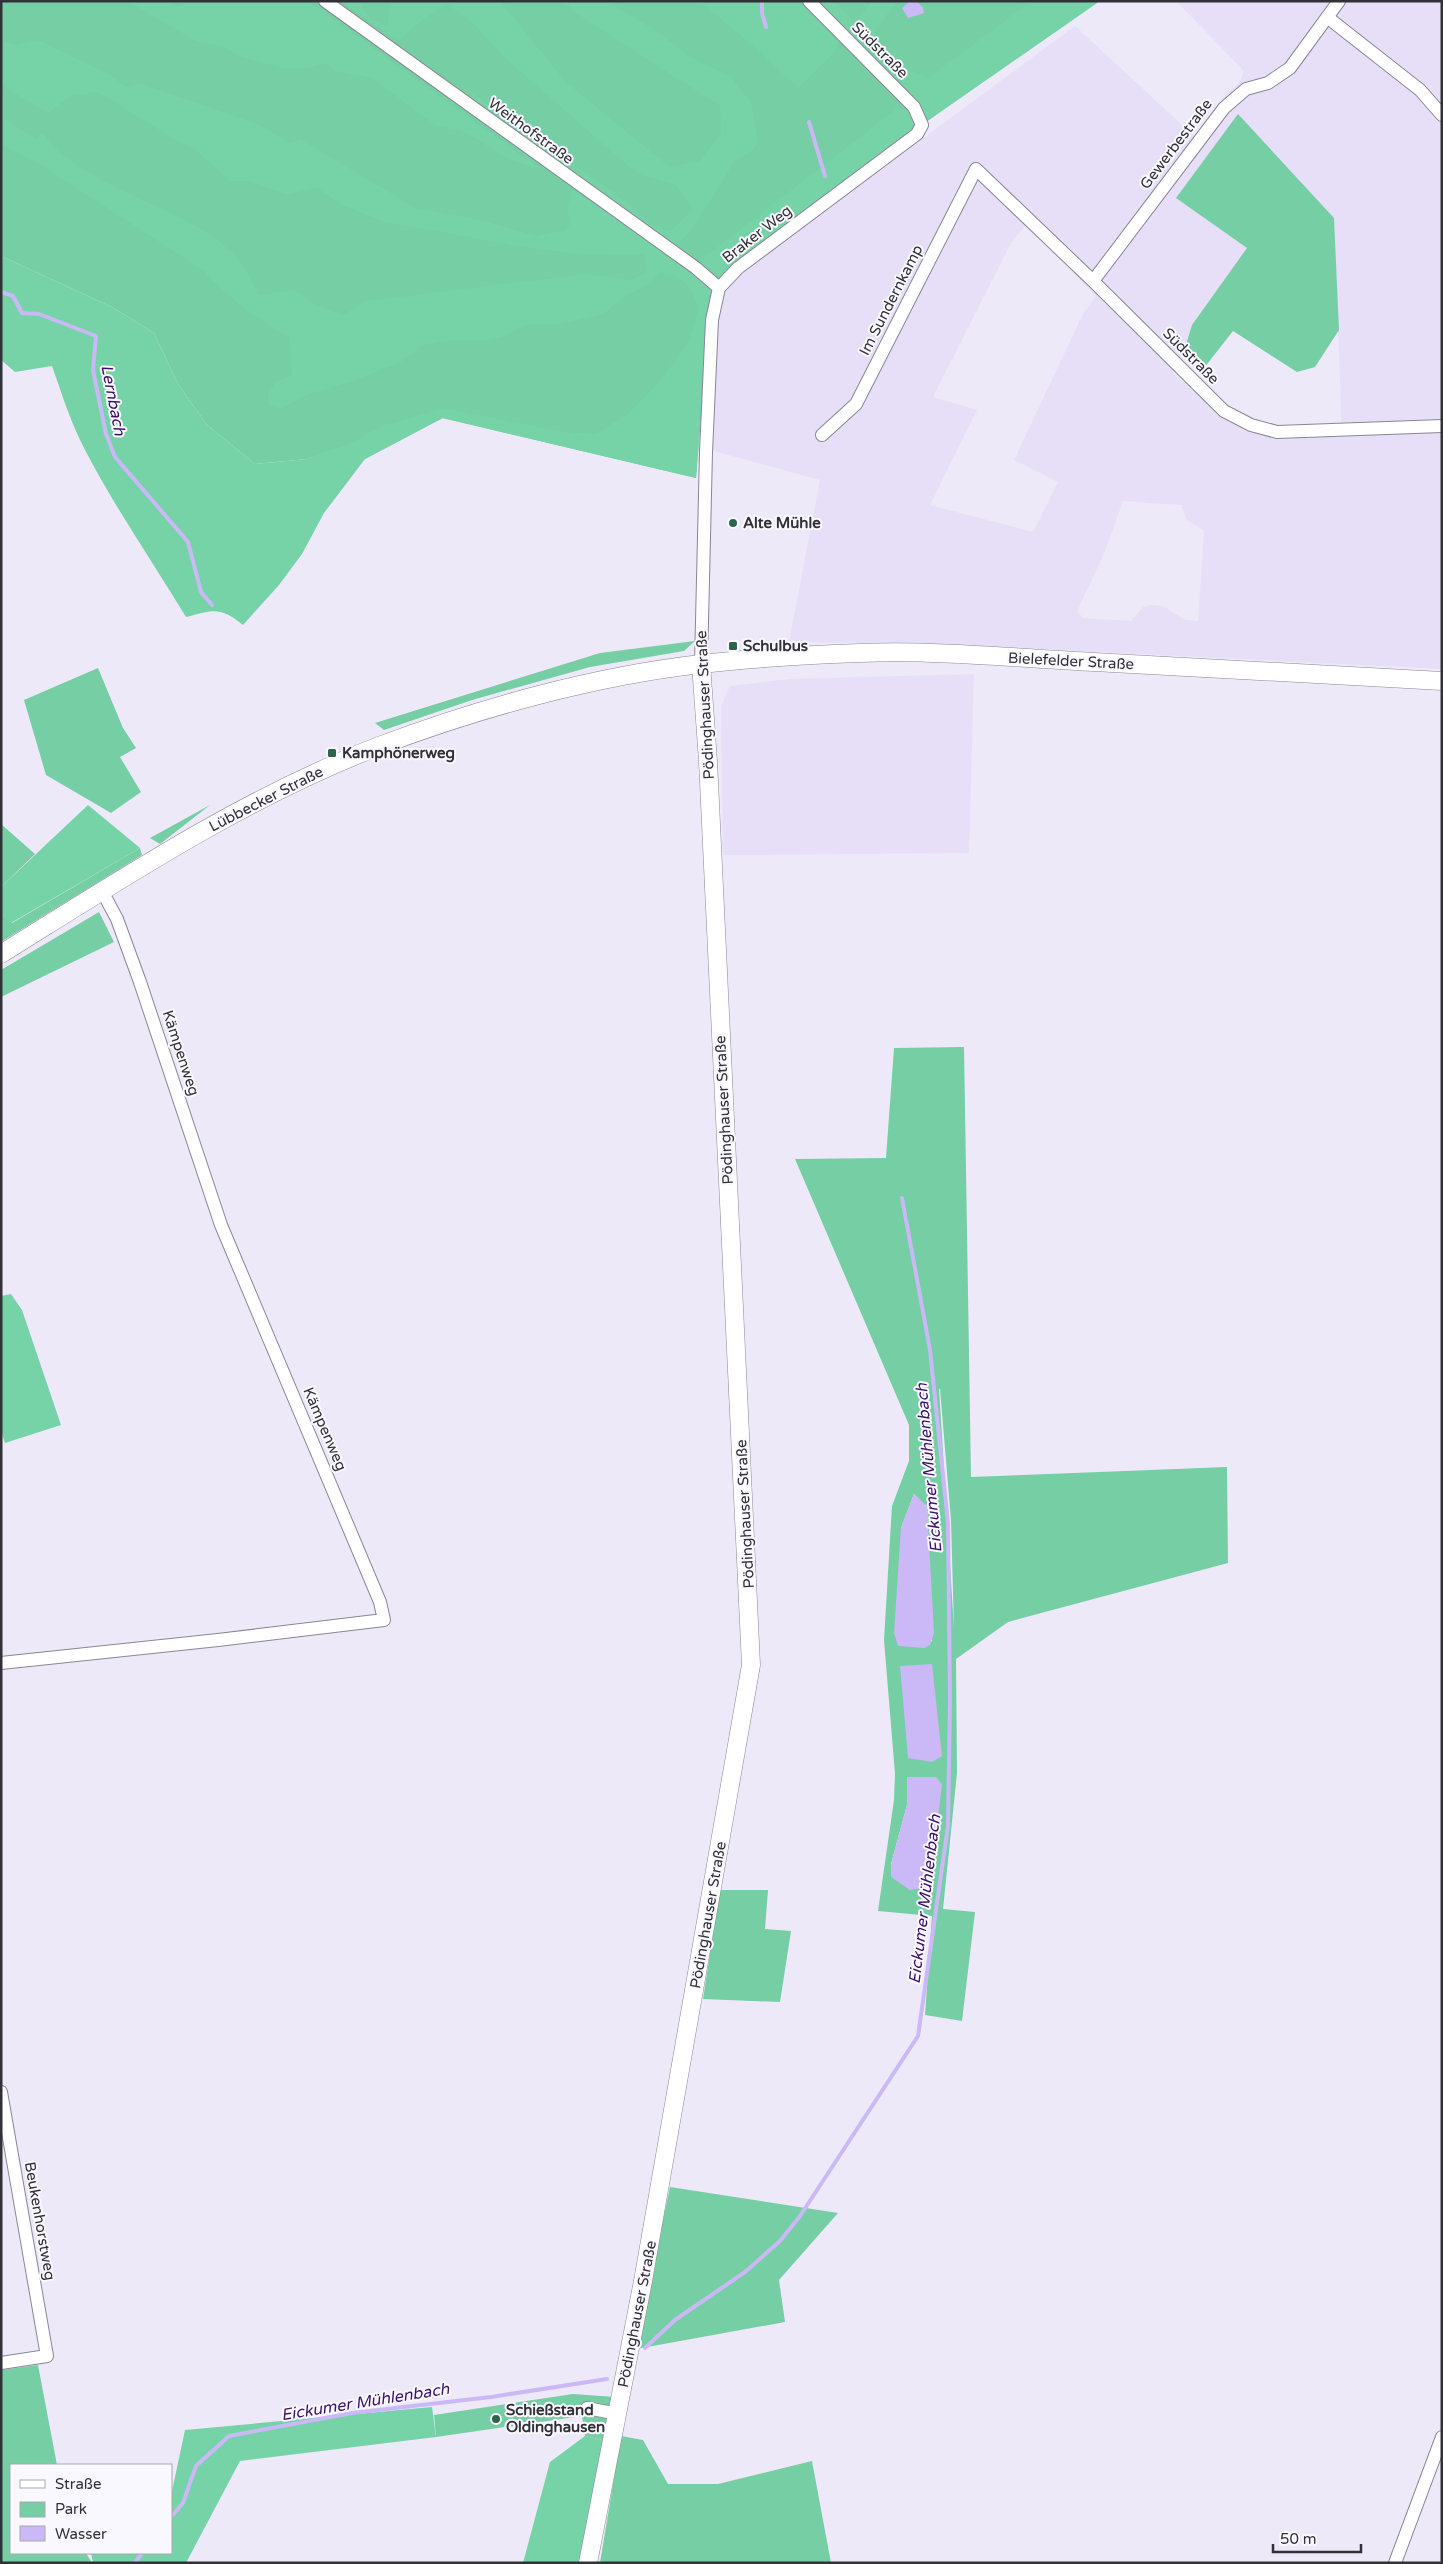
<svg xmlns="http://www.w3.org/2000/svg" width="1443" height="2564" font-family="'Varela Round',sans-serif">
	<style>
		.built { fill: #e6dff7; fill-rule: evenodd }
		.green { fill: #75cea4; fill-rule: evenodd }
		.forest { fill: #75d3a7 }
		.water { fill: #cbb8f7 }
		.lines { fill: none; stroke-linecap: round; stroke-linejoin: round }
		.stream { stroke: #cbb8f7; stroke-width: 4 }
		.street-casing { stroke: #8a8695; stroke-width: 14 }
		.secondary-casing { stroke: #8a8695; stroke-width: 19 }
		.street { stroke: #fff; stroke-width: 12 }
		.secondary { stroke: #fff; stroke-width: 18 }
		.poi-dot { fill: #2d644b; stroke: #faf8ff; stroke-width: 2 }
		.labels { text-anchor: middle; stroke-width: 4; stroke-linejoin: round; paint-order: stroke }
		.street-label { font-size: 15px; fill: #333138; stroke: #faf8ff }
		.poi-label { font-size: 15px; font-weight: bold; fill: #333138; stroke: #faf8ff; text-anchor: start }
		.water-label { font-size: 16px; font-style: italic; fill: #3a106a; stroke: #faf8ff }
	</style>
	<rect width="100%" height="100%" fill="#ede9f9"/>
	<!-- built -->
	<path class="built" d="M 1176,1 L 1442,1 L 1442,669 L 942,644 L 789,642 L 820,480 L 707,449 L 716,315 L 730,281 L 1075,26 L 1195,137 L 1225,95 L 1239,83 L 1244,71 ZM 1334,219 L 1342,436 L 1296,438 L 1266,436 L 1245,431 L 1226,419 L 1173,373 L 1184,351 L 1192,325 L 1248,247 ZM 1026,225 L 1096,296 L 1083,314 L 1014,460 L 1058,482 L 1033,532 L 930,505 L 977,410 L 933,397 L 1011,243 ZM 1123,501 L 1181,505 L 1187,520 L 1204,531 L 1198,621 L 1185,620 L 1163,606 L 1151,605 L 1143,607 L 1131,621 L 1083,618 L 1077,611 L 1104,554 Z
		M 974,674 L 969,853 L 723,855 L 721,706 L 730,686 L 789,679 Z"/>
	<!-- green -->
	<path class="green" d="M 1,1 L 1075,1 L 913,133 L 735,265 L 709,316 L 696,478 L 443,418 L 365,459 L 351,444 L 307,459 L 255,464 L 207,425 L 178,384 L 154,333 L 112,307 L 1,256 Z
		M 1238,114 L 1334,218 L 1339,330 L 1315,367 L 1297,372 L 1233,331 L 1204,368 L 1184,351 L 1192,325 L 1247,248 L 1176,198 Z
		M 695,641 L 684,651 L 590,667 L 472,700 L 384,730 L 375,723 L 600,653 Z
		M 98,668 L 123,728 L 136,748 L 120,757 L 141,792 L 111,813 L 46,775 L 24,700 Z
		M 210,805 L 160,844 L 150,838 Z
		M 1,824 L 35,854 L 1,887 Z
		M 140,848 L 142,855 L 1,942 L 1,914 L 12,923 Z
		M 99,912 L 114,942 L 1,997 L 1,970 Z
		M 964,1047 L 971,1477 L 1227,1467 L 1228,1563 L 1008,1622 L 956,1659 L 957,1773 L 943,1909 L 975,1912 L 962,2021 L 925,2015 L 932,1916 L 878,1911 L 894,1800 L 895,1774 L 884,1640 L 892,1506 L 909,1461 L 909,1425 L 795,1159 L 886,1158 L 894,1048 ZM 940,1389 L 951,1520 L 954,1629 L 939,1389 ZM 914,1494 L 927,1507 L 932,1641 L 924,1648 L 901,1528 ZM 908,1777 L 931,1880 L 891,1864 L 907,1805 Z
		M 720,1890 L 768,1890 L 765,1929 L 791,1931 L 780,2002 L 703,1999 Z
		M 670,2187 L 838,2213 L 779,2280 L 785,2322 L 636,2349 Z
		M 38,2365 L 57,2465 L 11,2465 L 11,2553 L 86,2553 L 92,2563 L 1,2563 L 1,2370 Z
		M 573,2394 L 615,2397 L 607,2441 L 585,2436 L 582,2416 L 436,2437 L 434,2415 Z
		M 621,2436 L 643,2440 L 668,2484 L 718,2484 L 812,2461 L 831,2563 L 600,2563 Z"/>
	<!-- forest -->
	<path class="forest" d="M 127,1 L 162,1 L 180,7 L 185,1 L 308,1 L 540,169 L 510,160 L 465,132 L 435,125 L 372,78 L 335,71 L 325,63 L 308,68 L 286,69 L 242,57 L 222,46 L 197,42 Z
		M 340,1 L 358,1 L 371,20 L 387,26 L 392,1 L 500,1 L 566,82 L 670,167 L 699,161 L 721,134 L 720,106 L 577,14 L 563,1 L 607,1 L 661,34 L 688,56 L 730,76 L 751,102 L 758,143 L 752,151 L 734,162 L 693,228 L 673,249 L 470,103 L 472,93 L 635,208 C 643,223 654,226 670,231 L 693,210 L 676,185 L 641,175 L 627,165 L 506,59 L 472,22 L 447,4 L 418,23 L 399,41 Z
		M 699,1 L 803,1 L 840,38 L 835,52 L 798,88 L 753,46 Z
		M 816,1 L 831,1 L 856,21 L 872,1 L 897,1 L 875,31 C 887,63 899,65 928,78 L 1031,1 L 1100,1 L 929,120 L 917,104 Z
		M 1,40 L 16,45 L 38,40 L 108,74 L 127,87 L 140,83 L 260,125 L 290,143 L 300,139 L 416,208 L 486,221 L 536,236 L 565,230 L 571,223 L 567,210 L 572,189 L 634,231 L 717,292 L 709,316 L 696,478 L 442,418 L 365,459 L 324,513 L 302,554 L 279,585 L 243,625 C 220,606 213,610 186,617 C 152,561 114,506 84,448 C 70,421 62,394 52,366 L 15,372 L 1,360 L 1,256 L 112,307 L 154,333 L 178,384 L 207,425 L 255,464 L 307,459 L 351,443 L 382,426 L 444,408 L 563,432 L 596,434 L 629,413 L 660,381 L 688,343 L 699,308 C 688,285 687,276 660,273 L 649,284 L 621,299 L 608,311 L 596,316 L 558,324 L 528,324 L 502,337 L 485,341 L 454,340 L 421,346 L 401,362 L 353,381 L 307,395 L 281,409 L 269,406 L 268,392 L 276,382 L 292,375 L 289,337 C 257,319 227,297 202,270 L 46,168 L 1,144 L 1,117 L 37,139 L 42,132 C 85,192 183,203 235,255 C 245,265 251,282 259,295 L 294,290 L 314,304 L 343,315 L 366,301 L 586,274 L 630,280 L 647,273 L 645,254 L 590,255 L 535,249 L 384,222 L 344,206 L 316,187 L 288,195 L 248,181 L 230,181 L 193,148 L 179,142 L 98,92 L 71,96 L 48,113 L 1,85 Z
		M 896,109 L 911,111 L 915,118 L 916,128 L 723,283 L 697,263 Z
		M 88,805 L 140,848 L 11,923 L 1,914 L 1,887 Z
		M 11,1294 L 22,1310 L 61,1425 L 5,1443 L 1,1431 L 1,1296 Z
		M 432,2407 L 436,2437 L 240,2461 L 186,2563 L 93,2563 L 91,2553 L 171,2553 L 171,2496 L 185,2430 Z
		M 585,2436 L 607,2441 L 583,2563 L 523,2563 L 550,2462 Z"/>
	<!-- water -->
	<path class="water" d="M 910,1 L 917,2 L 923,7 L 924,13 L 908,18 L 902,8 Z
		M 914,1494 L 927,1506 L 934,1633 L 930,1645 L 924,1648 L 898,1646 L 894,1633 L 901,1528 Z
		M 932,1664 L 942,1756 L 932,1762 L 908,1758 L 900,1666 Z
		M 907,1777 L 936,1777 L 942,1784 L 931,1880 L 925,1888 L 910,1890 L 891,1877 L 891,1864 L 907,1805 Z"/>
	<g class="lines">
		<!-- stream -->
		<path class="stream" d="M 762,1 L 762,13 L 766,27
			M 809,122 L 825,176
			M 1,292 L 13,296 L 22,313 L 39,314 L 96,336 L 93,370 L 106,434 L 115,457 L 188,542 L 201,592 L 212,605
			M 645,2348 L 675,2320 L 745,2272 L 780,2241 L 800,2216 L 918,2036 L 948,1826 L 950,1699 L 948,1523 L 930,1350 L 902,1198
			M 171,2517 L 183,2503 L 196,2466 L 229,2436 L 352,2413 L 491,2397 L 607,2379
			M 135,2563 L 142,2553"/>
		<!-- street casing -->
		<g class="street-casing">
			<path id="street" d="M 325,1 L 696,268 L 719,288
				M 1327,17 L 1420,90 L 1442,115
				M 1093,281 L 1224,108 L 1246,89 L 1268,83 L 1290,68 L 1339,1
				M 822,435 L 856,404 L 976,169 L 1093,281 L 1224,411 L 1251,425 L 1277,432 L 1442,426
				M 701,664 L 706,452 L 712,320 L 719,288 L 738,268 L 917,134 L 922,125 L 914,107 L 809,1
				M 1,1663 L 218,1640 L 384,1620 L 380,1602 L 221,1225 L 140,982 L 117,919 L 102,891
				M 1,2092 L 47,2356 L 1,2363
				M 587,2408 L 618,2414
				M 1395,2563 L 1442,2437"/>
		</g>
		<!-- secondary casing -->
		<g class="secondary-casing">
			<path id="secondary" d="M 1,954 C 123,878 244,798 379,746 C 479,708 595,676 701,664 C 753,658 807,655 860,653 C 937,650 1016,658 1094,662 C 1210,668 1326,674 1442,681
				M 588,2563 L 643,2281 L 751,1665 L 708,761 L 701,664"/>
		</g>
		<!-- street -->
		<use href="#street" class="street"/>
		<!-- secondary -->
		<use href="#secondary" class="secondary"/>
	</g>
	<!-- markers -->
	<g class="poi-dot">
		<circle cx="733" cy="523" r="5"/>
		<rect x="728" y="641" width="10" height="10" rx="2.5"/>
		<rect x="327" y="748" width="10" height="10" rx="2.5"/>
		<circle cx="496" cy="2419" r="5"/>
	</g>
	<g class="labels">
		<!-- street labels -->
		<g class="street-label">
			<text transform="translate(880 50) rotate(45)" y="5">Südstraße</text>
			<text transform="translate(531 131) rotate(36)" y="5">Weithofstraße</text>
			<text transform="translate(1176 144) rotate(-53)" y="5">Gewerbestraße</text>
			<text transform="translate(757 234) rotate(-38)" y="5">Braker Weg</text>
			<text transform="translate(891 300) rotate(-63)" y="5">Im Sundernkamp</text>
			<text transform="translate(1191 356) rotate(45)" y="5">Südstraße</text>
			<text transform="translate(1071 661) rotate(3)" y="5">Bielefelder Straße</text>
			<text transform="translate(705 705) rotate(-93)" y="5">Pödinghauser Straße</text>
			<text transform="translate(266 799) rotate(-27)" y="5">Lübbecker Straße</text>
			<text transform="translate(181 1053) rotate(72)" y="5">Kämpenweg</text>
			<text transform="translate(724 1110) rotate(-93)" y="5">Pödinghauser Straße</text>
			<text transform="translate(325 1429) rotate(67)" y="5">Kämpenweg</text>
			<text transform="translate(745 1514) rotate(-93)" y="5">Pödinghauser Straße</text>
			<text transform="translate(708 1915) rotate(-80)" y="5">Pödinghauser Straße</text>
			<text transform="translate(40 2221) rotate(80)" y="5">Beukenhorstweg</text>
			<text transform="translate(637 2314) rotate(-79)" y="5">Pödinghauser Straße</text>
		</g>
		<!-- poi labels -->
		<g class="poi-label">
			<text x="743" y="528">Alte Mühle</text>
			<text x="743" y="651">Schulbus</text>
			<text x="342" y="758">Kamphönerweg</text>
			<text x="506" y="2415">Schießstand<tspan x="506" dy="17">Oldinghausen</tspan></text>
		</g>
		<!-- water labels -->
		<g class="water-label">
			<text transform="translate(114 400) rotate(79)" y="6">Lernbach</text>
			<text transform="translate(928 1468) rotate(-95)" y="6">Eickumer Mühlenbach</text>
			<text transform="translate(924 1899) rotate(-83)" y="6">Eickumer Mühlenbach</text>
			<text transform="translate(365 2401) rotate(-9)" y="6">Eickumer Mühlenbach</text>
		</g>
	</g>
	<!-- border -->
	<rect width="1443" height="2564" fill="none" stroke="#333138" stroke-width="5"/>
	<!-- legend -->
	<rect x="10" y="2464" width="162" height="90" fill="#faf8ff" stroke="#aaa8af"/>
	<rect x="20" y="2480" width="25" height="8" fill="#ffffff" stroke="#aaa8af"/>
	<text x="55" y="2489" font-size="15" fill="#333138">Straße</text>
	<rect x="20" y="2502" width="25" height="15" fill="#75cea4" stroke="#aaa8af"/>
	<text x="55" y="2514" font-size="15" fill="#333138">Park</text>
	<rect x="20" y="2526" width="25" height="15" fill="#cbb8f7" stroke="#aaa8af"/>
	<text x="55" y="2539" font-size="15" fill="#333138">Wasser</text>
	<!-- scale -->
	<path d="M1273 2544v8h88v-8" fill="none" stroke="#333138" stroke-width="2.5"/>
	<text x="1280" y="2544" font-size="15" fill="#333138" stroke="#faf8ff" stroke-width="4" paint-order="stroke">50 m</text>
</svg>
